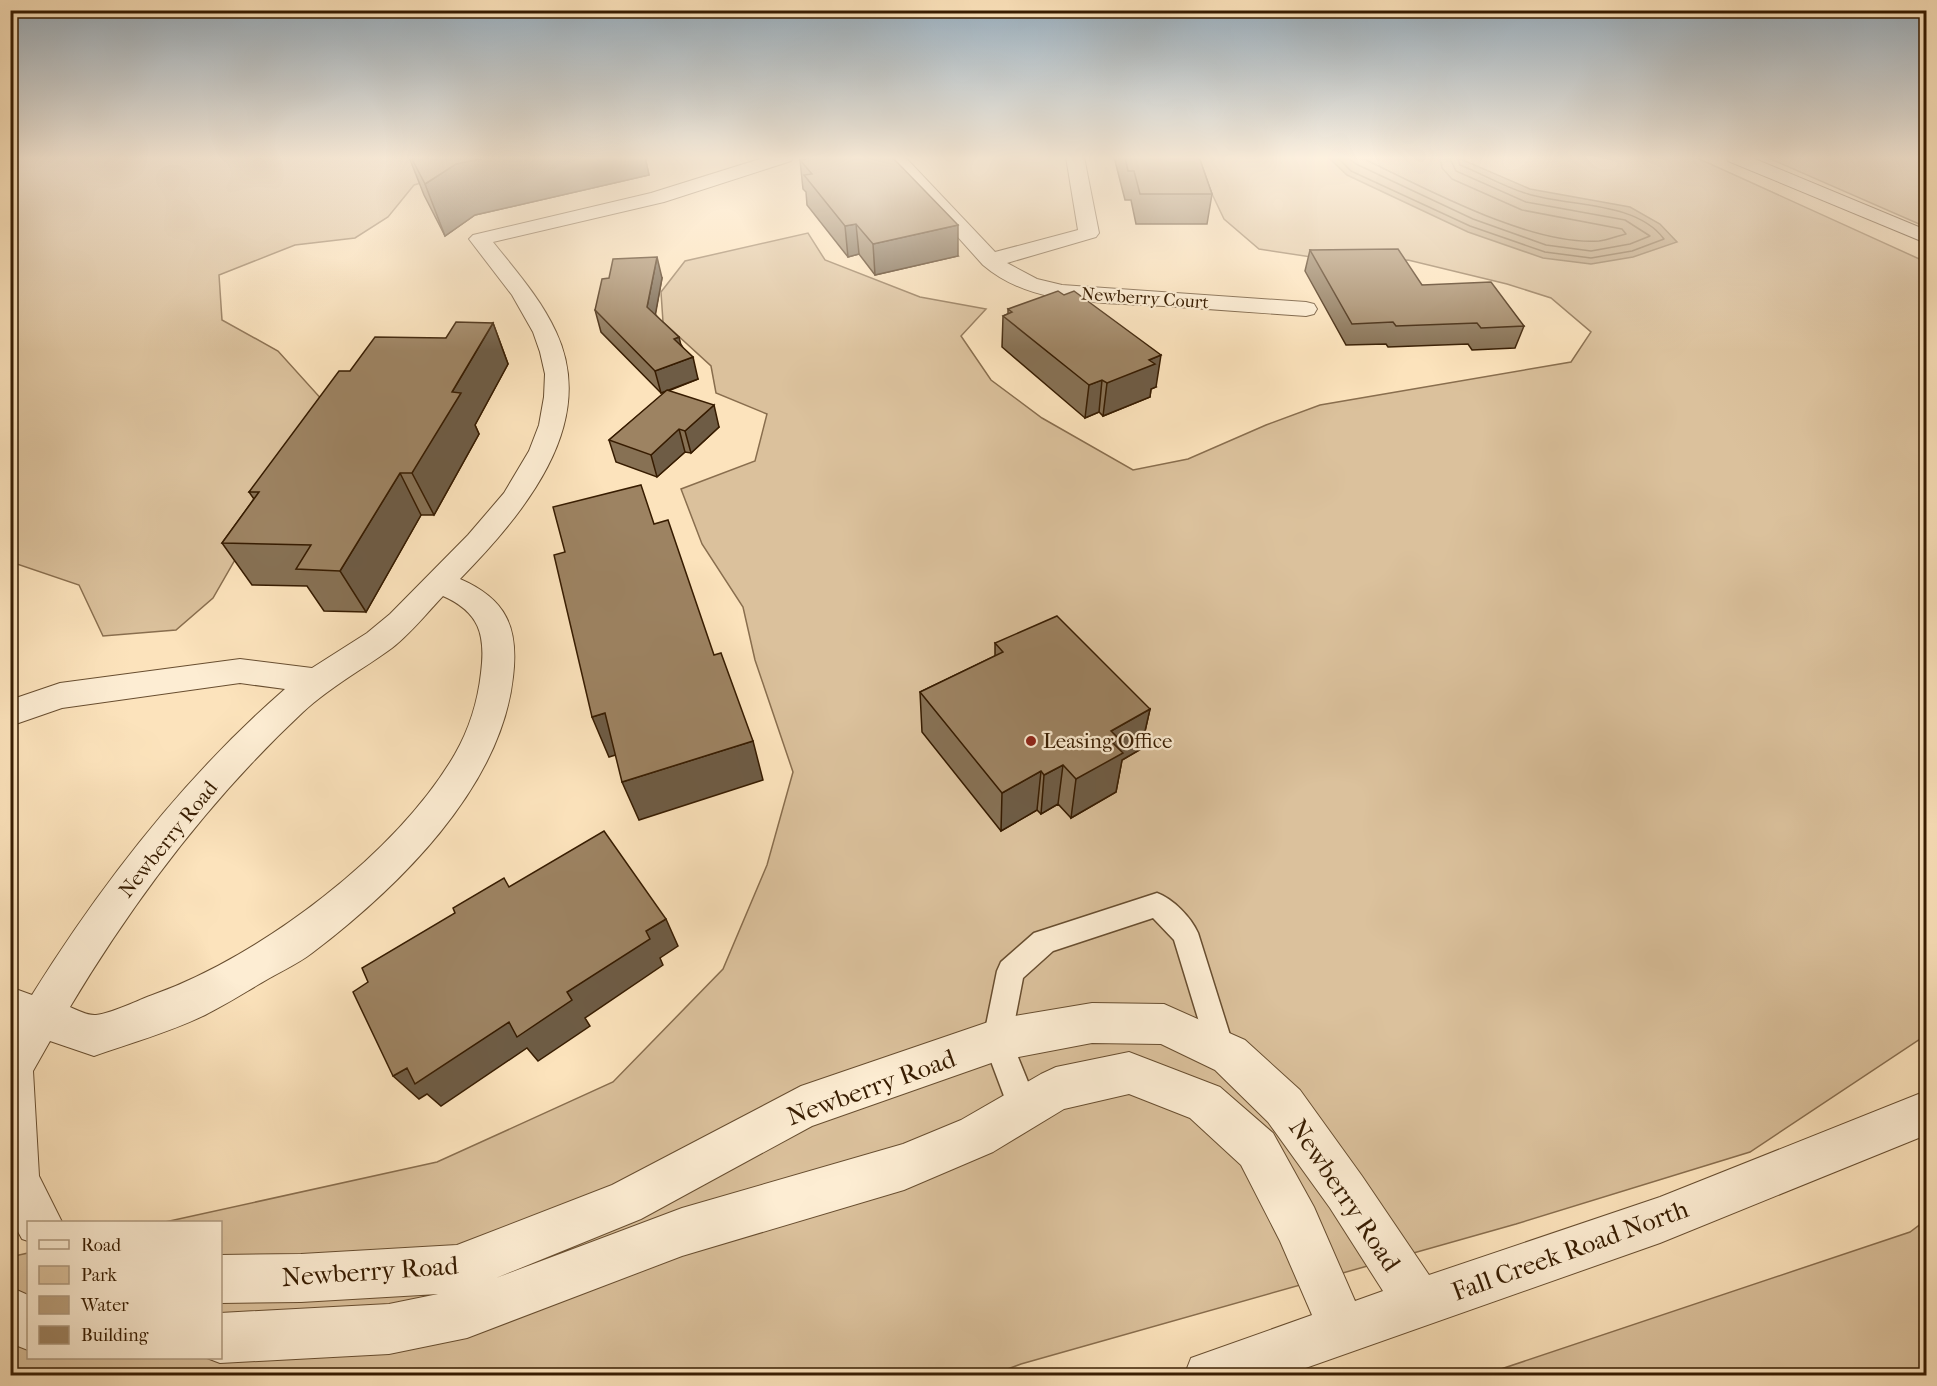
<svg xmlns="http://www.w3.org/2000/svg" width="1937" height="1386" font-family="'IM FELL French Canon',serif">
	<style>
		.green { fill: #dbc19c; stroke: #896e4e; stroke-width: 1.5 }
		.water { fill: #b99f7c; stroke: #856b4b; stroke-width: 1.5 }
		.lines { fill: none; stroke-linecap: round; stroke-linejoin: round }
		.shore { stroke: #785e3e; stroke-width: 1.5 }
		.service-casing { stroke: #684e30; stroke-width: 3 }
		.minor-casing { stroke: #684e30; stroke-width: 2 }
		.secondary-casing { stroke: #371c01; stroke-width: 2 }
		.service { fill: #fdedd3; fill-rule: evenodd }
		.minor { fill: #fdedd3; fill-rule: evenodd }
		.secondary { fill: #fdedd3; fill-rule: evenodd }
		.wall { fill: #877154; stroke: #371c01; stroke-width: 1.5 }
		.shaded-wall { fill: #6e5c45; stroke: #371c01; stroke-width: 1.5 }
		.building { fill: #9d8362; stroke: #371c01; stroke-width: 1.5 }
		.poi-dot { fill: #8f2418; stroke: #fdedd3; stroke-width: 2 }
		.labels { text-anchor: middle; stroke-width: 4.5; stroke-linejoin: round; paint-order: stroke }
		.far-street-label { font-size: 18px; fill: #371c01; stroke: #fdedd3 }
		.poi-label { font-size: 21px; fill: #371c01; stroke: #fdedd3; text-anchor: start }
		.street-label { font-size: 21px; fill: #371c01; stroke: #fdedd3 }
		.near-street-label { font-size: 26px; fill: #371c01; stroke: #fdedd3 }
	</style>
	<rect width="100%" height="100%" fill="#fce3bc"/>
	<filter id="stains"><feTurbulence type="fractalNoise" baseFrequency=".00333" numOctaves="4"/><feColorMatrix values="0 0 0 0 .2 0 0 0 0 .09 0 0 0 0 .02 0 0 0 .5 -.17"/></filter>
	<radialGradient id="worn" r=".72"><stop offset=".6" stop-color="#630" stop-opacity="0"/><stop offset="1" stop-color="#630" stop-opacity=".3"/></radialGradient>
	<!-- green -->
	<path class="green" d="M 10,157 L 553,157 L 456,173 L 414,185 L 388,217 L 355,238 L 295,245 L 219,275 L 222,320 L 278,351 L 325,403 L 213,598 L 176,630 L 103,636 L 79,585 L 11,562 Z
		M 1198,157 L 1695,157 L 1926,262 L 1926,1035 L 1750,1152 L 1516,1224 L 1021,1364 L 992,1375 L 11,1375 L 10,1257 L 28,1253 L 28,1358 L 220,1358 L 220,1222 L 165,1222 L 437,1162 L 613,1082 L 723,969 L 767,865 L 793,772 L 755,660 L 743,607 L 702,544 L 681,489 L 755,461 L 767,414 L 716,393 L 711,366 L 663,322 L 661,292 L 685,261 L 808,233 L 825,260 L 920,297 L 986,309 L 961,336 L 991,380 L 1042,418 L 1133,470 L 1188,459 L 1266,425 L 1320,405 L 1571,362 L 1591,332 L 1551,298 L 1507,284 L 1408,260 L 1344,262 L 1259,249 L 1224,219 L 1203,175 Z
		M 1766,157 L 1926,157 L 1926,227 Z
		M 1926,1220 L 1926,1375 L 1483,1375 L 1910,1232 Z"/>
	<!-- water -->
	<path class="water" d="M 1328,157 L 1456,157 L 1530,189 L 1630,207 L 1660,224 L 1677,242 L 1633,257 L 1591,264 L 1543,258 L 1468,232 L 1347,175 Z"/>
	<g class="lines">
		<!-- shore -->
		<path class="shore" d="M 1337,157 L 1351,171 L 1470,226 L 1545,252 L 1591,258 L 1632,251 L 1664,239 C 1636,201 1570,207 1528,194 C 1504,187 1483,174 1460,165 L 1457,157
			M 1347,157 L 1356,164 L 1473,219 L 1546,245 L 1591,251 L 1630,244 L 1650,236 L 1625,220 L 1526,202 L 1456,171 L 1449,157
			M 1360,157 C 1423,187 1530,246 1599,241 C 1608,240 1617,236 1626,234 L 1622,229 L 1522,210 L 1452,179 L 1442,168 L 1440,157"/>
		<!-- service casing -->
		<g class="service-casing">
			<path id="service" d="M 1157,893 C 1173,899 1191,917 1198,933 L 1235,1051 L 1231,1061 L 1221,1065 L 1211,1061 L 1174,940 L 1153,918 L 1053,951 L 1023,978 L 1011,1040 L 1039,1109 L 1035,1120 L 1024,1124 L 1013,1120 L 983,1040 L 997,971 L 1001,962 L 1034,933 Z"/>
		</g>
		<!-- minor casing -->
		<g class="minor-casing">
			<path id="minor" d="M 766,157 L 793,157 L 791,161 L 664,202 L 493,242 C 516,271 541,299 556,332 C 600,426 521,516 460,579 C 506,599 519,627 513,677 C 501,789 396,889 312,953 C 299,963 282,971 268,979 C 247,991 227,1004 205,1015 C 170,1032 131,1043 94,1056 L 50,1041 L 33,1071 L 39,1176 L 62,1222 L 28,1222 L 28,1241 L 22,1239 L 10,1217 L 10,987 L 32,995 C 102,883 185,776 285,689 L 240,683 L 62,708 L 10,726 L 10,700 L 60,683 L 240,659 L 312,668 L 367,633 L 390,614 L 468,535 L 504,493 L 529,451 L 539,425 L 544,397 L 545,374 L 540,352 L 533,332 L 512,295 L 469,239 L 473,235 L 651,193 ZM 443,596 C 479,612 486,634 481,673 C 478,700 469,730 455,754 C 398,853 261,956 155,994 C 138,1000 113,1013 96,1015 C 88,1016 77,1010 70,1007 C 134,900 211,798 303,712 C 331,686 362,670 392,648 C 411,633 426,614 443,596 Z
				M 886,157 L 905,157 L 995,252 L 1078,230 L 1066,157 L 1084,157 L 1099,233 L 1096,237 L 1007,263 L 1037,279 L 1062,285 L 1306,302 L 1314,304 L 1317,309 L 1314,314 L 1306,316 C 1259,313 1211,309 1164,306 C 1103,302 1032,307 983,265 Z
				M 1092,1003 L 1164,1004 L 1245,1040 L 1300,1090 L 1362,1176 L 1429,1275 L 1660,1197 L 1926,1091 L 1926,1135 L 1660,1243 L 1283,1376 L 1184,1376 L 1191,1358 L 1312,1315 L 1280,1241 L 1241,1165 L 1190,1118 L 1129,1094 L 1064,1109 L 993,1152 L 904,1190 L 682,1256 L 467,1338 L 389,1354 L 220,1363 L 207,1358 L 220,1358 L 220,1313 L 389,1304 L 438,1294 L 301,1302 L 220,1303 L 220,1255 L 301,1254 L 457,1245 L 612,1185 L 801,1086 L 997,1019 ZM 1092,1043 L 1161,1044 L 1215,1070 L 1268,1122 L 1330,1208 L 1383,1291 L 1355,1301 L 1314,1207 L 1273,1133 L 1220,1087 L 1129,1052 L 1056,1067 L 1041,1074 L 961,1120 L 903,1144 L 682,1208 L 496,1278 L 641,1219 L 812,1126 L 997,1061 Z
				M 10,1287 L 28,1295 L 28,1350 L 10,1343 Z"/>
		</g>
		<!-- secondary casing -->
		<g class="secondary-casing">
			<path id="secondary" d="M 1726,157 L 1750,157 L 1926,230 L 1926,243 L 1728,161 Z"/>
		</g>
		<!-- service -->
		<use href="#service" class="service"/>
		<!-- minor -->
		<use href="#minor" class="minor"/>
		<!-- secondary -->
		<use href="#secondary" class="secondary"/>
	</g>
	<!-- wall -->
	<path class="wall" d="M 409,157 L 645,157 L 649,175 L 475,215 L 445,236 L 424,195 Z
		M 1114,157 L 1199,157 L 1212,194 L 1207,224 L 1136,224 L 1131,200 L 1125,200 Z
		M 800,160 L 958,256 L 875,275 L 859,254 L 848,257 L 807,205 L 806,192 L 803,189 Z
		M 1310,250 L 1422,285 L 1524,326 L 1515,348 L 1472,350 L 1468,344 L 1388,347 L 1386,344 L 1346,345 L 1305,271 Z
		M 662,278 L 655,314 L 682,346 L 698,379 L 668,391 L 719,427 L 691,453 L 685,452 L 657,477 L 616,462 L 609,440 L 666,392 L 661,393 L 601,332 L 595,310 Z
		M 1008,309 L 1156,387 L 1151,389 L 1150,397 L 1103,416 L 1099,412 L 1085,418 L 1002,347 L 1003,316 L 1008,314 Z
		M 493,323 L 508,364 L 475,425 L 479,434 L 434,515 L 421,515 L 366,612 L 324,611 L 307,586 L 252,585 L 222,543 L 254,499 L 249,492 L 446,338 Z
		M 995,643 L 1150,709 L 1141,749 L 1122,760 L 1116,792 L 1071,818 L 1058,804 L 1041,814 L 1037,810 L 1001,831 L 922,732 L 920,692 L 995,656 Z"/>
	<!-- shaded-wall -->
	<path class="shaded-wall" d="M 489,157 L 645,157 L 649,175 L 475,215 L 445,236 L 425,184 L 456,164 Z
		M 856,224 L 859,254 L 848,257 L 845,226 Z
		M 958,225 L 958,256 L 875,275 L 873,244 Z
		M 657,257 L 662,278 L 653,328 L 647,307 Z
		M 493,323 L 508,364 L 475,425 L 479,434 L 434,515 L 412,473 L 452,392 Z
		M 679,337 L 684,358 L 674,339 Z
		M 1161,355 L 1156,387 L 1151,389 L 1150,397 L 1103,416 L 1107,383 L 1149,360 Z
		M 693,357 L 698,379 L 661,393 L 655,371 Z
		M 1102,380 L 1099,412 L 1085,418 L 1089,385 Z
		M 714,405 L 719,427 L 691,453 L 685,431 Z
		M 679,429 L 685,452 L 657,477 L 651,455 Z
		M 400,473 L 421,515 L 366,612 L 340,571 Z
		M 1150,709 L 1141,749 L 1122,760 L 1116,792 L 1071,818 L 1076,779 L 1111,731 Z
		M 605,713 L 622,753 L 609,757 L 592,717 Z
		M 753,741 L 763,780 L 639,820 L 622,782 Z
		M 1063,765 L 1058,804 L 1041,814 L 1044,775 Z
		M 1041,771 L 1037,810 L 1001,831 L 1002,793 Z
		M 666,919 L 678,946 L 660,958 L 663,965 L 585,1018 L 590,1026 L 538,1061 L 527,1048 L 441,1106 L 427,1094 L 419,1099 L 393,1076 L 407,1068 L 509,1022 L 567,992 L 646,931 Z"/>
	<!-- building -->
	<path class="building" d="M 411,157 L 489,157 L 456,164 L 425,184 Z
		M 816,157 L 892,157 L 958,225 L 873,244 L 856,224 L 845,226 L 804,175 L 812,174 L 800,160 Z
		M 1125,157 L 1199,157 L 1212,194 L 1140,194 L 1134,171 L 1128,171 Z
		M 1398,249 L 1422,285 L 1491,282 L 1524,326 L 1481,328 L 1477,323 L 1396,326 L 1393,322 L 1352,324 L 1310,250 Z
		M 657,257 L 647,307 L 679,337 L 674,339 L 693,357 L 655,371 L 595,310 L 602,279 L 609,278 L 613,259 Z
		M 1058,291 L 1064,295 L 1074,291 L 1161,355 L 1149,360 L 1155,364 L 1107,383 L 1102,380 L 1089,385 L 1003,316 L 1012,312 L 1008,309 Z
		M 456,322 L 493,323 L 452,392 L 461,393 L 412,473 L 400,473 L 340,571 L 296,569 L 311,545 L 222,543 L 259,492 L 249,492 L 339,371 L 350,371 L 375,337 L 446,338 Z
		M 667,390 L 714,405 L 685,431 L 679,429 L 651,455 L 609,440 Z
		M 641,485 L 654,524 L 668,520 L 714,655 L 721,653 L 753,741 L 622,782 L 605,713 L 592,717 L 554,555 L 565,552 L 553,507 Z
		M 1057,616 L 1150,709 L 1111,731 L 1119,739 L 1113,743 L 1123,753 L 1076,779 L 1063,765 L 1044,775 L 1041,771 L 1002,793 L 920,692 L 1003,652 L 995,643 Z
		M 604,831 L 666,919 L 646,931 L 650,939 L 567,992 L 572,1000 L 517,1037 L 509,1022 L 415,1084 L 407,1068 L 393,1076 L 353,992 L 368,982 L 362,968 L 455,913 L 453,908 L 504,878 L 509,887 Z"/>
	<!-- sky -->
	<linearGradient id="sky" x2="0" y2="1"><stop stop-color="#95acbd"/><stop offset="0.45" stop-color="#fef2e1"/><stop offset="1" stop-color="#fef2e1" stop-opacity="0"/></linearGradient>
	<rect width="1937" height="351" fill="url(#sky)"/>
	<!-- markers -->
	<circle class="poi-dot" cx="1031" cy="741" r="6"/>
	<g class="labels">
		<!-- far-street labels -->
		<g class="far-street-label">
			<text transform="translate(1145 298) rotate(4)" y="6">Newberry Court</text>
		</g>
		<!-- poi labels -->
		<g class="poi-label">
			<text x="1043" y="748">Leasing Office</text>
		</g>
		<!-- street labels -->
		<g class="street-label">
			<text transform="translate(168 839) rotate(-51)" y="7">Newberry Road</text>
		</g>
		<!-- near-street labels -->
		<g class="near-street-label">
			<text transform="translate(871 1087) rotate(-20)" y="9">Newberry Road</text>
			<text transform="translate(1345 1195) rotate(56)" y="9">Newberry Road</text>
			<text transform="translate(1570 1250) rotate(-20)" y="9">Fall Creek Road North</text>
			<text transform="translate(370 1271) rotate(-4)" y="9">Newberry Road</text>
		</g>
	</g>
	<!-- margin -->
	<rect width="1937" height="1386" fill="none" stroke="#fce3bc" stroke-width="36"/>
	<rect x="12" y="12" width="1913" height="1362" fill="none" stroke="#371c01" stroke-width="3"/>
	<rect x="18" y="18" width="1901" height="1350" fill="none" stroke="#371c01" stroke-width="1.5"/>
	<!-- legend -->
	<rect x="27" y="1221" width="195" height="138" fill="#fdedd3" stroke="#ae997f" stroke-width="1.5"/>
	<rect x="39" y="1240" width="30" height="9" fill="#fdedd3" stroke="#ae997f" stroke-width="1.5"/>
	<text x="81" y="1251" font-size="18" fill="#371c01">Road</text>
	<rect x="39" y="1266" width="30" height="18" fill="#dbc19c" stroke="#ae997f" stroke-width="1.5"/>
	<text x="81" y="1281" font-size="18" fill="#371c01">Park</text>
	<rect x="39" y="1296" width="30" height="18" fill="#b99f7c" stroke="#ae997f" stroke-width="1.5"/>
	<text x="81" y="1311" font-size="18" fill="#371c01">Water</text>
	<rect x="39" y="1326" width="30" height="18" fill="#9d8362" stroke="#ae997f" stroke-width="1.5"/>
	<text x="81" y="1341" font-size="18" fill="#371c01">Building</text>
	<rect width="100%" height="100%" filter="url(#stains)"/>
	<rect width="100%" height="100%" fill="url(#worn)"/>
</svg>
